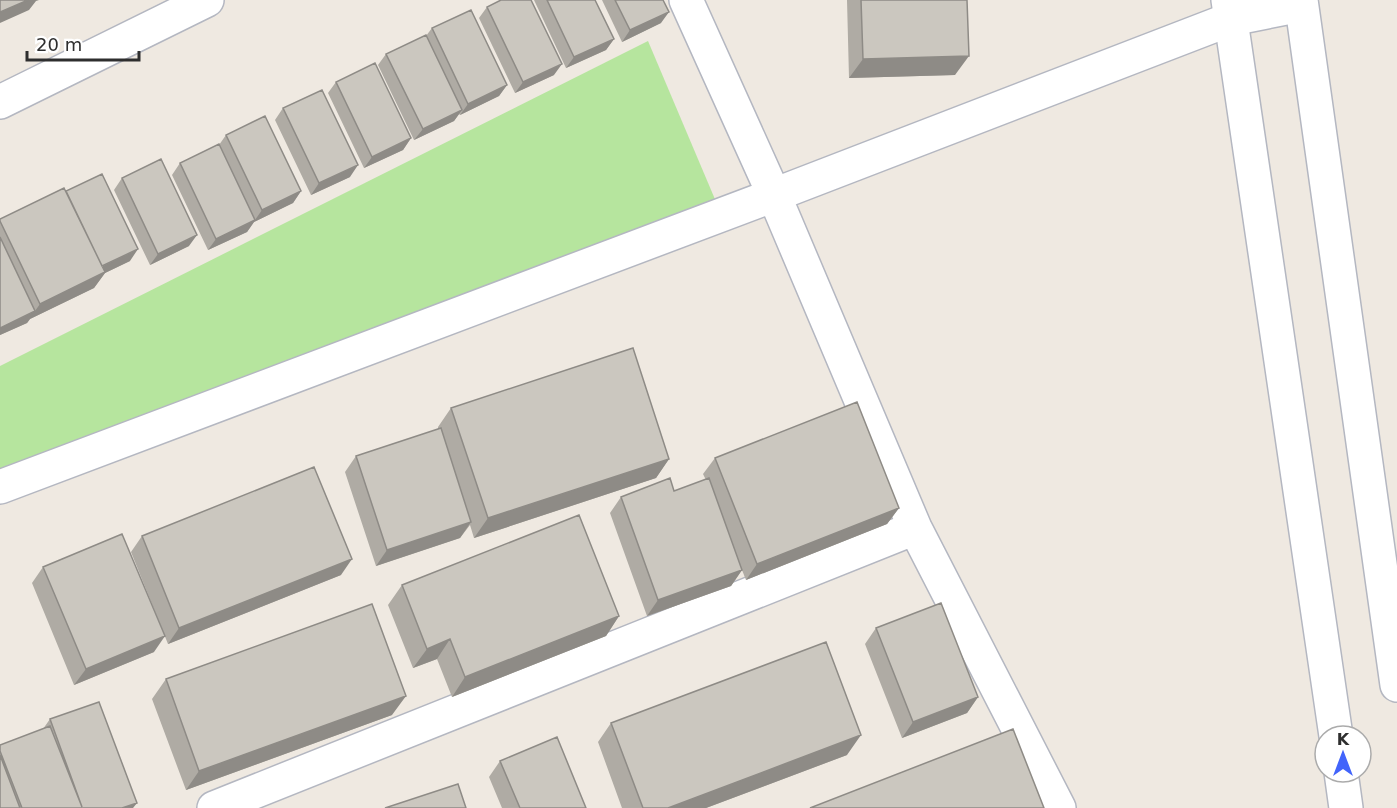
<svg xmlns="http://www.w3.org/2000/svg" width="1397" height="808" font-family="'DejaVu Sans',sans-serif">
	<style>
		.green { fill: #b6e59e }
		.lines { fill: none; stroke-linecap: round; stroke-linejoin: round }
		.minor-casing { stroke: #b4b7c1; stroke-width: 36 }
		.secondary-casing { stroke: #b4b7c1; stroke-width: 36 }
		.minor { stroke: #fff; stroke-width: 33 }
		.secondary { stroke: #fff; stroke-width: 33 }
		.wall { fill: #afaba4 }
		.shaded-wall { fill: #8e8b86 }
		.building { fill: #cbc7bf; stroke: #8e8b86; stroke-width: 1.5 }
	</style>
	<rect width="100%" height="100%" fill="#efe9e1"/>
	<!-- green -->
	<path class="green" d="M 648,41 L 717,204 L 0,469 L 0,366 Z"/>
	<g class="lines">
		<!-- minor casing -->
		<g class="minor-casing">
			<path id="minor" d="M 686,0 L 774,195 L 915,528 L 1059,808
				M 0,102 L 207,0
				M 0,487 L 774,195 L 1231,19 L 1301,5
				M 214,808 L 915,528"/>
		</g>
		<!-- secondary casing -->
		<g class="secondary-casing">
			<path id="secondary" d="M 1228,0 L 1336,736
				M 1301,0 L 1397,685
				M 1341,772 L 1346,808"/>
		</g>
		<!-- minor -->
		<use href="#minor" class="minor"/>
		<!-- secondary -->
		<use href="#secondary" class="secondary"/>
	</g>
	<!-- wall -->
	<path class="wall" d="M 534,0 L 595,0 L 614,39 L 606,50 L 566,68 Z
		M 602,0 L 663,0 L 661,23 L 622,42 Z
		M 847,0 L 967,0 L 955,75 L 849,78 Z
		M 487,7 L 554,75 L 515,93 L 479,18 Z
		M 432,28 L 507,85 L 499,96 L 460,115 L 459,114 L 454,121 L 414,140 L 378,65 L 386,54 L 426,36 Z
		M 336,82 L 411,138 L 403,150 L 364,168 L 328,93 Z
		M 283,108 L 350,177 L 311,195 L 275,120 Z
		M 226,135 L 301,191 L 293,203 L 254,222 L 247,232 L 208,250 L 172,175 L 180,163 L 219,145 Z
		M 122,178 L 189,246 L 150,265 L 114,190 Z
		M 66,191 L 130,261 L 105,273 L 94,288 L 30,319 L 27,323 L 0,335 L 0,219 Z
		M 451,408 L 669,459 L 656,478 L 474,538 L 470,525 L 460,538 L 376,566 L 345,472 L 356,456 L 438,429 L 438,427 Z
		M 715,458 L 899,508 L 887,524 L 746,580 L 742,570 L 731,586 L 647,616 L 610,513 L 621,497 L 674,491 L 706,480 L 703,474 Z
		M 142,536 L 341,575 L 168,644 L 131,552 Z
		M 43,567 L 154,652 L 74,685 L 32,583 Z
		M 402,585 L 619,616 L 606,636 L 452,697 L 437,659 L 413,668 L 388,605 Z
		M 876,628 L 978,697 L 967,713 L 902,738 L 865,644 Z
		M 166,679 L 392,715 L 186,790 L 152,699 Z
		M 50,719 L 133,808 L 0,808 L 0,745 L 43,729 Z
		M 611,723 L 847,755 L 706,808 L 622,808 L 598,742 Z
		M 500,761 L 586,808 L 502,808 L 489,777 Z"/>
	<!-- shaded-wall -->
	<path class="shaded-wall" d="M 28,0 L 39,0 L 36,1 L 29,10 L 0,23 L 0,12 Z
		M 669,12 L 661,23 L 622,42 L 630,30 Z
		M 614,39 L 606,50 L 566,68 L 574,57 Z
		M 969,56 L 955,75 L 849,78 L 863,59 Z
		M 562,64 L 554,75 L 515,93 L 523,82 Z
		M 507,85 L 499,96 L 460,115 L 468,104 Z
		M 462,110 L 454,121 L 414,140 L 423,129 Z
		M 411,138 L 403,150 L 364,168 L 372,157 Z
		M 358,165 L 350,177 L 311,195 L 319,183 Z
		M 301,191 L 293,203 L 254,222 L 247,232 L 208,250 L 216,239 L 255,220 L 262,210 Z
		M 197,235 L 189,246 L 150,265 L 158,254 Z
		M 138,249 L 130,261 L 105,273 L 94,288 L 30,319 L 27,323 L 0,335 L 0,328 L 35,311 L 40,304 L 99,268 Z
		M 669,459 L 656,478 L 474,538 L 488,518 Z
		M 899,508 L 887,524 L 746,580 L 757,564 Z
		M 471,522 L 460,538 L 376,566 L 387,550 Z
		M 352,559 L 341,575 L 168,644 L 179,628 Z
		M 742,570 L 731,586 L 647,616 L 658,600 Z
		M 619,616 L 606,636 L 452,697 L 465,677 Z
		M 165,636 L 154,652 L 74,685 L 86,669 Z
		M 450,639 L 437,659 L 413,668 L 427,649 Z
		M 406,696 L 392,715 L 186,790 L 199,771 Z
		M 978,697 L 967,713 L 902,738 L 913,722 Z
		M 861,735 L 847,755 L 706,808 L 668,808 Z
		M 137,803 L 133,808 L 122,808 Z"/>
	<!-- building -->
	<path class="building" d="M 0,0 L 28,0 L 0,12 Z
		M 501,0 L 531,0 L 562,64 L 523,82 L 487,7 Z
		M 547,0 L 595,0 L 614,39 L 574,57 Z
		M 615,0 L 663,0 L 669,12 L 630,30 Z
		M 861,0 L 967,0 L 969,56 L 863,59 Z
		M 471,10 L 507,85 L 468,104 L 432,28 Z
		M 426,35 L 462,110 L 423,129 L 386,54 Z
		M 375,63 L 411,138 L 372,157 L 336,82 Z
		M 322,90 L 358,165 L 319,183 L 283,108 Z
		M 265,116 L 301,191 L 262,210 L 226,135 Z
		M 219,144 L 255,220 L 216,239 L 180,163 Z
		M 161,159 L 197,235 L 158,254 L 122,178 Z
		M 102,174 L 138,249 L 102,266 L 66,191 Z
		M 64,188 L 105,272 L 40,304 L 0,221 L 0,219 Z
		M 0,237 L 35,311 L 0,328 Z
		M 633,348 L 669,459 L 488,518 L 451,408 Z
		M 857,402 L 899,508 L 757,564 L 715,458 Z
		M 441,428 L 471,522 L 387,550 L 356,456 Z
		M 314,467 L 352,559 L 179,628 L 142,536 Z
		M 670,478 L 674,491 L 709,478 L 742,570 L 658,600 L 621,497 Z
		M 579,515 L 619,616 L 465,677 L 450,639 L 427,649 L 402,585 Z
		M 122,534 L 165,636 L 86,669 L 43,567 Z
		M 941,603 L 978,697 L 913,722 L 876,628 Z
		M 372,604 L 406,696 L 199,771 L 166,679 Z
		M 826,642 L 861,735 L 668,808 L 643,808 L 611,723 Z
		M 99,702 L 137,803 L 122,808 L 22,808 L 0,751 L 0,745 L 50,726 L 82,807 L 50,719 Z
		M 1013,729 L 1044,808 L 810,808 Z
		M 557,737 L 586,808 L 520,808 L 500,761 Z
		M 0,755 L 20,808 L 0,808 Z
		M 458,784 L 466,808 L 385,808 Z"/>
	<!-- north arrow -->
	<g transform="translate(1343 754)"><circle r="28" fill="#ffffff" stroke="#ababab" stroke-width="1.5"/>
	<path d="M0-4.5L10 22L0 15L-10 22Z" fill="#4264fb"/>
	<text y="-9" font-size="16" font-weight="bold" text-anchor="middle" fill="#2e2e2e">K</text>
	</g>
	<!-- scale -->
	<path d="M27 51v9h112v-9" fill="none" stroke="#2e2e2e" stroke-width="3"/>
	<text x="36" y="51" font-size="18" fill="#2e2e2e" stroke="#ffffff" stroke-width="4.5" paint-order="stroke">20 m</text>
</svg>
